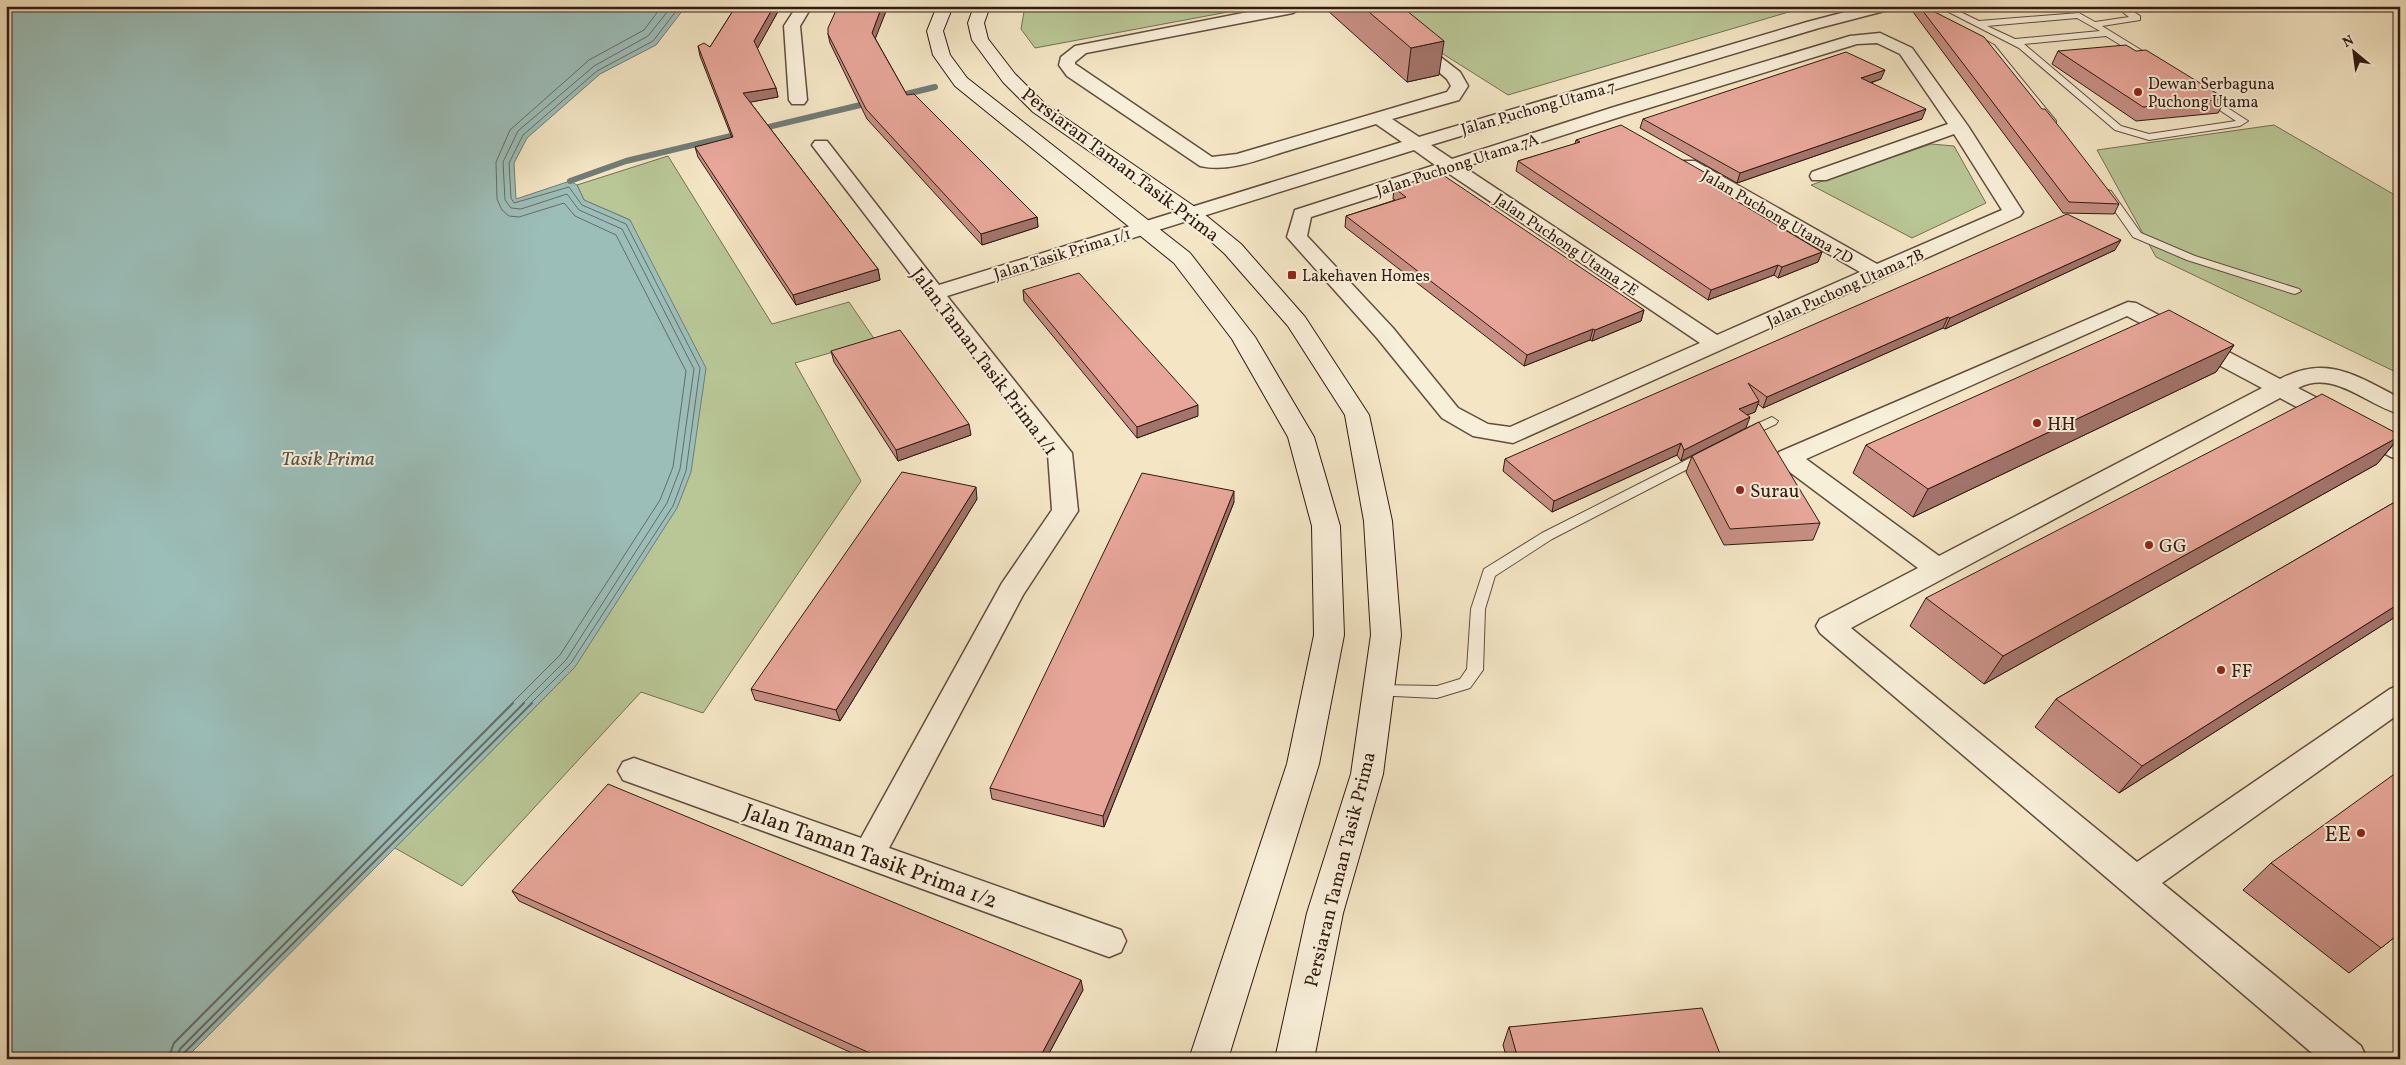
<svg xmlns="http://www.w3.org/2000/svg" width="2406" height="1065" font-family="Vollkorn,serif">
	<style>
		.green { fill: #b9c696; stroke: #757054 }
		.water { fill: #9cbeb9; stroke: #717c76 }
		.lines { fill: none; stroke-linecap: round; stroke-linejoin: round }
		.shore-far1 { stroke: #666c65; stroke-width: 1 }
		.shore { stroke: #666c65; stroke-width: 2 }
		.stream { stroke: #717c76; stroke-width: 6 }
		.service-casing { stroke: #624d3e; stroke-width: 2 }
		.minor-casing { stroke: #624d3e; stroke-width: 3 }
		.secondary-casing { stroke: #311a11; stroke-width: 2 }
		.service { fill: #f8efd9; fill-rule: evenodd }
		.minor { fill: #f8efd9; fill-rule: evenodd }
		.secondary { fill: #f8efd9; fill-rule: evenodd }
		.wall { fill: #c78f84; stroke: #311a11 }
		.shaded-wall { fill: #a2746b; stroke: #311a11 }
		.building { fill: #e7a699; stroke: #311a11 }
		.poi-dot { fill: #8f2418; stroke: #f8efd9; stroke-width: 2 }
		.labels { text-anchor: middle; stroke-width: 4; stroke-linejoin: round; paint-order: stroke }
		.far-poi-label { font-size: 16px; fill: #311a11; stroke: #f8efd9; text-anchor: start }
		.far-street-label { font-size: 16px; fill: #311a11; stroke: #f8efd9 }
		.street-label { font-size: 19px; fill: #311a11; stroke: #f8efd9 }
		.poi-label { font-size: 19px; fill: #311a11; stroke: #f8efd9; text-anchor: start }
		.water-label { font-size: 20px; font-style: italic; fill: #56534c; stroke: #f8efd9 }
		.near-poi-label { font-size: 22px; fill: #311a11; stroke: #f8efd9; text-anchor: end }
		.near-street-label { font-size: 22px; fill: #311a11; stroke: #f8efd9 }
	</style>
	<rect width="100%" height="100%" fill="#f4e6c5"/>
	<filter id="stains"><feTurbulence type="fractalNoise" baseFrequency=".004" numOctaves="4"/><feColorMatrix values="0 0 0 0 .2 0 0 0 0 .09 0 0 0 0 .02 0 0 0 .5 -.17"/></filter>
	<radialGradient id="worn" r=".72"><stop offset=".6" stop-color="#630" stop-opacity="0"/><stop offset="1" stop-color="#630" stop-opacity=".3"/></radialGradient>
	<!-- green -->
	<path class="green" d="M 1025,6 L 1260,6 L 1035,48 L 1021,29 Z
		M 1367,6 L 1809,6 L 1508,95 Z
		M 2274,125 L 2400,198 L 2400,374 L 2156,257 L 2097,150 Z
		M 1931,144 L 1954,146 L 1986,203 L 1912,238 L 1811,185 Z
		M 668,156 L 772,324 L 849,302 L 875,340 L 795,363 L 861,481 L 703,713 L 641,692 L 462,886 L 395,848 L 575,667 L 630,220 L 584,200 L 577,185 Z"/>
	<!-- water -->
	<path class="water" d="M 6,6 L 686,6 L 656,45 L 600,74 L 527,138 L 514,163 L 516,199 L 570,181 L 577,185 L 584,200 L 630,220 L 706,368 L 691,472 L 677,508 L 575,667 L 185,1059 L 6,1059 Z"/>
	<g class="lines">
		<!-- shore-far1 -->
		<path class="shore-far1" d="M 511,704 L 560,655 L 660,500 L 673,467 L 686,371 L 616,235 L 575,216 L 564,203 L 519,217 L 509,216 L 502,210 L 497,199 L 496,162 L 510,130 L 589,60 L 644,30 L 662,6
			M 522,704 L 566,660 L 667,503 L 680,469 L 694,369 L 622,229 L 579,210 L 567,194 L 521,209 L 511,208 L 505,200 L 503,162 L 518,131 L 594,66 L 648,36 L 672,6
			M 530,704 L 571,663 L 673,506 L 686,471 L 700,368 L 626,224 L 582,205 L 569,187 L 514,203 L 511,198 L 509,163 L 523,135 L 597,71 L 653,41 L 680,6"/>
		<!-- shore -->
		<path class="shore" d="M 168,1059 L 174,1043 L 513,703
			M 176,1059 L 180,1049 L 524,703
			M 182,1059 L 184,1053 L 532,703"/>
		<!-- stream -->
		<path class="stream" d="M 894,97 L 935,87
			M 570,181 L 626,161 L 873,102"/>
		<!-- service casing -->
		<g class="service-casing">
			<path id="service" d="M 1905,6 L 1916,6 L 1935,16 L 1928,18 Z
				M 1937,6 L 1948,6 L 1979,21 L 2079,13 L 2095,22 L 2129,17 L 2115,6 L 2125,6 L 2140,16 L 2140,20 L 2102,26 L 2154,58 L 2154,62 L 2148,62 L 2106,36 L 2024,44 L 2121,126 L 2149,134 L 2236,121 L 2203,99 L 2201,97 L 2206,94 L 2248,121 L 2240,126 L 2149,140 L 2115,130 L 2019,48 ZM 2077,18 L 2100,31 L 2015,39 L 1987,26 Z
				M 1972,36 L 1978,36 L 1994,45 L 2056,121 L 2056,125 L 2050,125 L 1988,49 L 1972,40 Z
				M 2107,190 L 2111,191 L 2141,233 L 2195,256 L 2299,289 L 2301,291 L 2295,294 L 2291,293 L 2187,260 L 2133,237 L 2102,193 Z
				M 1772,417 L 1778,421 L 1776,424 L 1749,437 L 1745,438 L 1739,434 L 1741,431 Z
				M 1706,450 L 1712,454 L 1711,457 L 1552,539 L 1495,576 L 1485,609 L 1483,670 L 1470,688 L 1437,698 L 1373,695 L 1370,691 L 1373,687 L 1378,685 L 1437,686 L 1460,679 L 1467,669 L 1471,609 L 1484,569 L 1542,533 Z"/>
		</g>
		<!-- minor casing -->
		<g class="minor-casing">
			<path id="minor" d="M 797,6 L 812,6 L 800,26 L 807,100 L 804,104 L 792,104 L 789,100 L 784,26 Z
				M 1278,6 L 1301,8 L 1293,13 L 1086,53 L 1075,62 L 1075,64 L 1212,157 L 1237,154 L 1447,92 L 1451,86 L 1447,79 L 1411,48 L 1413,45 L 1425,45 L 1460,72 L 1468,86 L 1459,100 L 1392,119 L 1419,137 L 1807,22 L 1868,6 L 1894,6 L 1892,9 L 1819,28 L 1431,145 L 1452,159 L 1614,107 L 1850,36 L 1880,33 L 1912,48 L 1968,126 L 2023,212 L 2020,216 L 1513,443 L 1473,436 L 1442,418 L 1377,338 L 1287,237 L 1295,210 L 1435,165 L 1414,150 L 947,296 L 1072,453 L 1078,511 L 1023,595 L 889,848 L 1121,930 L 1126,941 L 1121,952 L 1109,957 L 623,780 L 618,771 L 623,762 L 634,758 L 861,838 L 1002,583 L 1052,510 L 1048,454 L 815,149 L 812,145 L 815,141 L 827,141 L 939,285 L 1402,142 L 1376,124 C 1347,133 1319,141 1290,150 C 1263,158 1230,173 1200,166 L 1067,76 L 1059,65 L 1061,57 L 1075,46 ZM 1877,43 L 1900,54 L 1948,124 L 1812,172 L 1810,176 L 1812,180 L 1826,180 L 1954,134 L 2002,210 L 1877,264 L 1695,161 L 1681,161 L 1679,165 L 1681,169 L 1860,272 L 1717,335 L 1464,167 L 1626,115 L 1857,44 ZM 1448,173 L 1700,343 L 1510,427 L 1488,424 L 1458,408 L 1393,328 L 1307,236 L 1311,217 Z
				M 2128,302 L 2136,303 L 2280,379 C 2327,354 2357,376 2400,398 L 2400,414 C 2366,405 2334,369 2298,388 L 2400,441 L 2400,459 L 2391,457 L 2280,398 L 1851,628 L 2137,862 L 2390,689 L 2400,685 L 2400,713 L 2162,883 L 2361,1046 L 2367,1059 L 2319,1059 L 1820,633 L 1816,626 L 1820,619 L 1918,568 L 1779,464 L 1776,458 L 1779,452 ZM 2127,316 L 2262,388 L 1939,556 L 1806,459 Z"/>
		</g>
		<!-- secondary casing -->
		<g class="secondary-casing">
			<path id="secondary" d="M 937,6 L 953,6 L 943,31 L 950,55 L 967,78 L 1190,253 L 1255,337 L 1314,437 L 1340,526 L 1344,635 L 1319,764 L 1228,1059 L 1189,1059 L 1287,764 L 1314,635 L 1312,526 L 1288,437 L 1232,339 L 1174,263 L 955,86 L 933,55 L 927,31 Z
				M 974,6 L 990,6 L 984,23 L 988,39 L 1015,74 L 1045,104 L 1198,209 L 1241,244 L 1305,317 L 1369,415 L 1392,521 L 1401,635 L 1383,774 L 1343,913 L 1314,1059 L 1275,1059 L 1307,913 L 1351,774 L 1371,635 L 1364,521 L 1345,415 L 1288,326 L 1225,254 L 1184,217 L 1033,112 L 1003,82 L 972,40 L 968,23 Z"/>
		</g>
		<!-- service -->
		<use href="#service" class="service"/>
		<!-- minor -->
		<use href="#minor" class="minor"/>
		<!-- secondary -->
		<use href="#secondary" class="secondary"/>
	</g>
	<!-- wall -->
	<path class="wall" d="M 736,6 L 781,6 L 757,49 L 776,88 L 778,97 L 750,102 L 878,269 L 880,280 L 796,305 L 698,157 L 695,147 L 732,138 L 700,56 L 698,46 L 710,47 Z
		M 838,6 L 888,6 L 875,38 L 907,95 L 1037,217 L 1038,227 L 982,245 L 867,119 L 830,43 L 828,34 Z
		M 1327,6 L 1401,6 L 1439,75 L 1407,82 L 1327,10 Z
		M 1916,6 L 1923,6 L 2119,204 L 2114,214 L 2063,213 L 1913,12 Z
		M 2058,51 L 2226,99 L 2218,113 L 2136,121 L 2052,64 Z
		M 1881,79 L 1871,83 L 1922,119 L 1737,183 L 1640,128 L 1643,119 Z
		M 1576,140 L 1716,189 L 1822,252 L 1818,262 L 1778,278 L 1774,275 L 1708,300 L 1516,171 L 1518,161 L 1575,144 Z
		M 1394,188 L 1644,310 L 1641,321 L 1592,341 L 1590,340 L 1524,366 L 1345,227 L 1346,216 L 1395,200 L 1393,199 Z
		M 2115,250 L 1945,329 L 1943,328 L 1763,408 L 1758,404 L 1755,412 L 1747,415 L 1681,461 L 1677,455 L 1552,512 L 1503,471 L 1505,459 Z
		M 1023,290 L 1198,416 L 1137,438 L 1024,301 Z
		M 2234,345 L 2216,372 L 1913,517 L 1853,473 L 1866,445 Z
		M 831,351 L 971,435 L 898,461 L 834,362 Z
		M 2400,435 L 2400,437 L 2377,464 L 1984,684 L 1910,626 L 1926,598 Z
		M 1692,456 L 1820,523 L 1813,540 L 1724,545 L 1686,472 Z
		M 977,499 L 840,721 L 755,700 L 751,689 Z
		M 2400,499 L 2400,614 L 2119,793 L 2035,727 L 2056,699 Z
		M 1234,502 L 1104,827 L 992,799 L 990,788 Z
		M 2271,863 L 2400,933 L 2349,973 L 2243,890 Z
		M 512,891 L 1083,990 L 1046,1059 L 865,1059 L 519,901 Z
		M 1509,1027 L 1722,1059 L 1507,1059 L 1503,1045 Z"/>
	<!-- shaded-wall -->
	<path class="shaded-wall" d="M 774,6 L 781,6 L 756,51 L 754,41 Z
		M 882,6 L 888,6 L 874,42 L 872,33 Z
		M 1444,41 L 1439,75 L 1407,82 L 1411,48 Z
		M 1885,70 L 1881,79 L 1857,87 L 1861,78 Z
		M 776,88 L 778,97 L 746,103 L 743,93 Z
		M 1926,109 L 1922,119 L 1737,183 L 1740,173 Z
		M 1718,180 L 1715,191 L 1708,184 Z
		M 1037,217 L 1038,227 L 982,245 L 981,234 Z
		M 2121,240 L 2115,250 L 1945,329 L 1950,318 Z
		M 1822,252 L 1818,262 L 1778,278 L 1782,267 Z
		M 1778,265 L 1774,275 L 1708,300 L 1711,290 Z
		M 878,269 L 880,280 L 796,305 L 793,295 Z
		M 1644,310 L 1641,321 L 1592,341 L 1595,330 Z
		M 1948,317 L 1943,328 L 1763,408 L 1767,397 Z
		M 1593,329 L 1590,340 L 1524,366 L 1527,355 Z
		M 2234,345 L 2216,372 L 1913,517 L 1928,489 Z
		M 1759,401 L 1755,412 L 1735,420 L 1739,409 Z
		M 1198,405 L 1198,416 L 1137,438 L 1137,427 Z
		M 1750,417 L 1746,428 L 1681,461 L 1684,450 Z
		M 969,424 L 971,435 L 898,461 L 896,450 Z
		M 2400,436 L 2377,464 L 1984,684 L 2003,656 Z
		M 1681,443 L 1677,455 L 1552,512 L 1554,501 Z
		M 976,487 L 977,499 L 840,721 L 836,710 Z
		M 1234,491 L 1234,502 L 1104,827 L 1103,816 Z
		M 2400,603 L 2400,614 L 2119,793 L 2142,766 Z
		M 1081,980 L 1083,990 L 1046,1059 L 1039,1059 Z"/>
	<!-- building -->
	<path class="building" d="M 736,6 L 774,6 L 754,41 L 776,88 L 743,93 L 878,269 L 793,295 L 695,147 L 733,137 L 698,46 L 704,43 L 710,47 Z
		M 838,6 L 882,6 L 872,33 L 907,95 L 914,94 L 1037,217 L 981,234 L 866,109 L 828,34 L 828,28 Z
		M 1362,6 L 1401,6 L 1444,41 L 1411,48 Z
		M 1919,6 L 1923,6 L 1984,37 L 2042,109 L 2045,109 L 2065,134 L 2119,204 L 2069,202 Z
		M 2126,45 L 2136,51 L 2146,50 L 2226,99 L 2143,107 L 2058,51 Z
		M 1846,52 L 1885,70 L 1861,78 L 1926,109 L 1740,173 L 1643,119 Z
		M 1621,125 L 1718,180 L 1708,184 L 1822,252 L 1782,267 L 1778,265 L 1711,290 L 1518,161 L 1580,142 L 1576,140 Z
		M 1440,173 L 1644,310 L 1595,330 L 1593,329 L 1527,355 L 1346,216 L 1406,197 L 1394,188 Z
		M 2067,214 L 2121,240 L 1950,318 L 1948,317 L 1767,397 L 1748,383 L 1759,401 L 1739,409 L 1750,417 L 1684,450 L 1681,443 L 1554,501 L 1505,459 Z
		M 1079,273 L 1198,405 L 1137,427 L 1023,290 Z
		M 2169,310 L 2234,345 L 1928,489 L 1866,445 Z
		M 900,330 L 969,424 L 896,450 L 831,351 Z
		M 2322,394 L 2400,435 L 2400,436 L 2003,656 L 1926,598 Z
		M 1759,422 L 1820,523 L 1730,529 L 1692,456 Z
		M 902,472 L 976,487 L 836,710 L 751,689 Z
		M 1142,473 L 1234,491 L 1103,816 L 990,788 Z
		M 2400,499 L 2400,603 L 2142,766 L 2056,699 Z
		M 2400,770 L 2400,933 L 2381,948 L 2271,863 Z
		M 608,784 L 1081,980 L 1039,1059 L 883,1059 L 512,891 Z
		M 1702,1008 L 1722,1059 L 1518,1059 L 1509,1027 Z"/>
	<!-- markers -->
	<g class="poi-dot">
		<circle cx="2138" cy="92" r="5"/>
		<rect x="1287" y="270" width="10" height="10" rx="2.5"/>
		<circle cx="2037" cy="423" r="5"/>
		<circle cx="1740" cy="490" r="5"/>
		<circle cx="2149" cy="545" r="5"/>
		<circle cx="2221" cy="670" r="5"/>
		<circle cx="2361" cy="833" r="5"/>
	</g>
	<g class="labels">
		<!-- far-poi labels -->
		<g class="far-poi-label">
			<text x="2148" y="89">Dewan Serbaguna<tspan x="2148" dy="18">Puchong Utama</tspan></text>
			<text x="1302" y="281">Lakehaven Homes</text>
		</g>
		<!-- far-street labels -->
		<g class="far-street-label">
			<text transform="translate(1538 107) rotate(-16)" y="6">Jalan Puchong Utama 7</text>
			<text transform="translate(1457 164) rotate(-18)" y="6">Jalan Puchong Utama 7A</text>
			<text transform="translate(1778 216) rotate(30)" y="6">Jalan Puchong Utama 7D</text>
			<text transform="translate(1567 244) rotate(34)" y="6">Jalan Puchong Utama 7E</text>
			<text transform="translate(1062 253) rotate(-17)" y="6">Jalan Tasik Prima 1/1</text>
			<text transform="translate(1845 287) rotate(-24)" y="6">Jalan Puchong Utama 7B</text>
		</g>
		<!-- street labels -->
		<g class="street-label">
			<text transform="translate(1121 164) rotate(37)" y="7">Persiaran Taman Tasik Prima</text>
			<text transform="translate(985 361) rotate(53)" y="7">Jalan Taman Tasik Prima 1/1</text>
			<text transform="translate(1339 869) rotate(-76)" y="7">Persiaran Taman Tasik Prima</text>
		</g>
		<!-- poi labels -->
		<g class="poi-label">
			<text x="2047" y="430">HH</text>
			<text x="1750" y="497">Surau</text>
			<text x="2159" y="552">GG</text>
			<text x="2231" y="677">FF</text>
		</g>
		<!-- water labels -->
		<g class="water-label">
			<text x="328" y="465">Tasik Prima</text>
		</g>
		<!-- near-poi labels -->
		<g class="near-poi-label">
			<text x="2351" y="841">EE</text>
		</g>
		<!-- near-street labels -->
		<g class="near-street-label">
			<text transform="translate(871 855) rotate(20)" y="8">Jalan Taman Tasik Prima 1/2</text>
		</g>
	</g>
	<!-- margin -->
	<rect width="2406" height="1065" fill="none" stroke="#f4e6c5" stroke-width="25"/>
	<rect x="8" y="8" width="2391" height="1050" fill="none" stroke="#311a11" stroke-width="2.5"/>
	<rect x="12" y="12" width="2381" height="1040" fill="none" stroke="#311a11"/>
	<!-- north arrow -->
	<g transform="translate(2354 52) rotate(331)" stroke="#f8efd9" stroke-width="4" paint-order="stroke">
	<path d="M0-4L9 19L0 12L-9 19Z" fill="#311a11"/>
	<text y="-8" font-size="14" font-weight="bold" text-anchor="middle" fill="#311a11">N</text>
	</g>
	<rect width="100%" height="100%" filter="url(#stains)"/>
	<rect width="100%" height="100%" fill="url(#worn)"/>
</svg>
